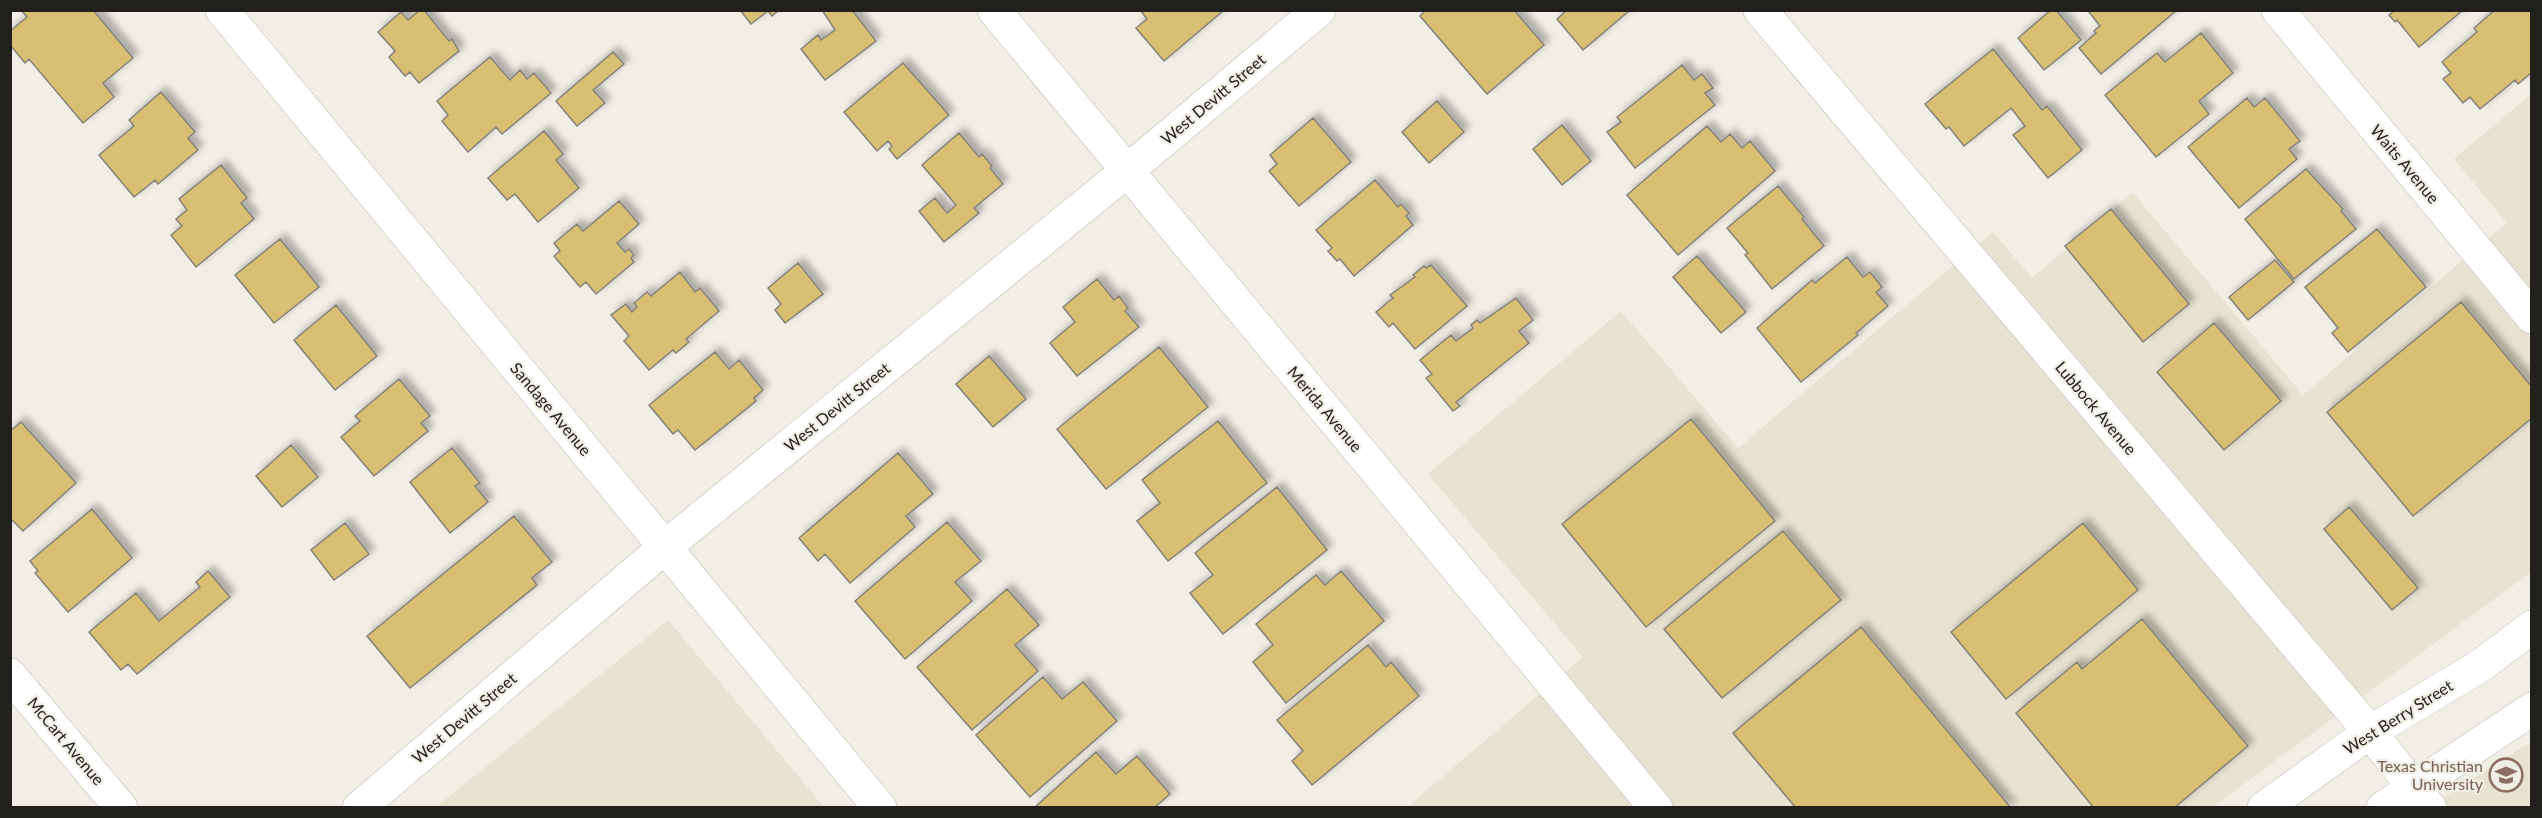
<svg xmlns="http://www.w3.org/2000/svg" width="2542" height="818" font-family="Lato,sans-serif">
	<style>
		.built { fill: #e7e2d2 }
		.building { fill: #d8bf73; stroke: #84827a; stroke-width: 1.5; filter: url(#shadow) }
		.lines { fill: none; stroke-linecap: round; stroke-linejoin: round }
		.minor-casing { stroke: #bbb9b1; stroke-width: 34 }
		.tertiary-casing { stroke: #bbb9b1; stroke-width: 34 }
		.secondary-casing { stroke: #bbb9b1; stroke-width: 34 }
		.minor { stroke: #fff; stroke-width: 33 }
		.tertiary { stroke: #fff; stroke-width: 33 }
		.secondary { stroke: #fff; stroke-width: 33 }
		.labels { text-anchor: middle; stroke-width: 4.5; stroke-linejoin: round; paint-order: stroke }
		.street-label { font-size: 16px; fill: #21201d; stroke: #f0eee5 }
		.education-label { font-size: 16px; fill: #785e54; stroke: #f0eee5; text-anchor: end }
	</style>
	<defs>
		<filter id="shadow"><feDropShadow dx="5.5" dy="-5.5" stdDeviation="3" flood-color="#0004"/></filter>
	</defs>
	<rect width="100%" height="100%" fill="#f0eee5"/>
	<!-- built -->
	<path class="built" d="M 2531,94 L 2531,572 L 2213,807 L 1406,808 L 1583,657 L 1428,474 L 1621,311 L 1738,448 L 1993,232 L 2032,278 L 2133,193 L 2303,395 L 2507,223 L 2454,159 Z
		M 668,620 L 824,807 L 436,807 Z
		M 2531,742 L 2531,807 L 2428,807 Z"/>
	<!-- building -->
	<path class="building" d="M 21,10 L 93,10 L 133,58 L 103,83 L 114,97 L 83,123 L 29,59 L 25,63 L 10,45 L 10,31 L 27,17 Z
		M 420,10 L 424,10 L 449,41 L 452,39 L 459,51 L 419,83 L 410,72 L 405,76 L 389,57 L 395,51 L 378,32 L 401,12 L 408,20 Z
		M 740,10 L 779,10 L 772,16 L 768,11 L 751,24 Z
		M 852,10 L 876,41 L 825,80 L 801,49 L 818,35 L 821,40 L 835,30 L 822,10 Z
		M 1140,10 L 1224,10 L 1164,61 L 1136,28 L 1147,19 Z
		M 1426,10 L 1514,10 L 1544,45 L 1487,94 L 1420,16 Z
		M 1567,10 L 1630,10 L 1583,50 L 1557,19 Z
		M 2051,10 L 2056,10 L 2081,40 L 2044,70 L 2018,38 Z
		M 2091,10 L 2177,10 L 2101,74 L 2079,48 L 2096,33 L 2094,31 L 2100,26 L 2089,12 Z
		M 2395,10 L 2463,10 L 2419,47 L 2397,20 L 2395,22 L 2389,15 Z
		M 2495,10 L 2532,10 L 2532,72 L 2518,84 L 2515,80 L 2480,109 L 2470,97 L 2463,103 L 2443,79 L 2451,73 L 2442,62 L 2477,32 L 2474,28 Z
		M 2201,33 L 2233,73 L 2199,101 L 2209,114 L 2156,157 L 2105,95 L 2157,53 L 2165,62 Z
		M 1993,49 L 2042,110 L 2047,106 L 2082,150 L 2048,178 L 2013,135 L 2025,126 L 2011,108 L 1964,146 L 1949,127 L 1946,129 L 1925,104 Z
		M 613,52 L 624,64 L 593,90 L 605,103 L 577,126 L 556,101 Z
		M 490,57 L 510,80 L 520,70 L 527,79 L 534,73 L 551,93 L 502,134 L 496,127 L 468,152 L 442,121 L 448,115 L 437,101 Z
		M 903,63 L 949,115 L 897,159 L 889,149 L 892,146 L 888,141 L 877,151 L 844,112 Z
		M 1682,65 L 1694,80 L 1702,74 L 1713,88 L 1705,93 L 1715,105 L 1635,168 L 1607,132 L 1621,122 L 1617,117 Z
		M 161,92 L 195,132 L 188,138 L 198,150 L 158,184 L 155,180 L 134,197 L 99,155 L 134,126 L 129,120 Z
		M 2247,98 L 2254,107 L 2265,98 L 2300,141 L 2289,149 L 2297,159 L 2239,208 L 2188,147 Z
		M 1437,101 L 1464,132 L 1429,163 L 1402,132 Z
		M 1313,118 L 1351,162 L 1299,206 L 1269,171 L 1277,164 L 1270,155 Z
		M 1562,125 L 1591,161 L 1562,185 L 1533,149 Z
		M 1707,126 L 1721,142 L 1730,134 L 1742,148 L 1750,141 L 1775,171 L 1678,255 L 1627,195 Z
		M 544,131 L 563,154 L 556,160 L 579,188 L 538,222 L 515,194 L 507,200 L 488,178 Z
		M 959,133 L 979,157 L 982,154 L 992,166 L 990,168 L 1003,184 L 974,208 L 979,213 L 944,242 L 919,211 L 935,198 L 947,213 L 956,205 L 922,165 Z
		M 221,165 L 247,198 L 241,203 L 254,219 L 196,267 L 171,235 L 182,226 L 176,219 L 187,210 L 179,199 Z
		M 2306,169 L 2343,209 L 2341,211 L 2356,229 L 2294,279 L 2245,219 Z
		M 1375,180 L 1398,207 L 1401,204 L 1409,213 L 1406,216 L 1413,225 L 1354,276 L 1340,259 L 1337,261 L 1328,251 L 1332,248 L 1316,230 Z
		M 1778,186 L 1804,217 L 1802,219 L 1824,246 L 1772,289 L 1745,255 L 1748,253 L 1727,228 Z
		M 619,201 L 639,224 L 617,243 L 625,252 L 629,249 L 634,255 L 631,258 L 634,262 L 596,294 L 586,282 L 580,287 L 554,256 L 560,251 L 554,243 L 577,224 L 583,231 Z
		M 2111,209 L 2189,304 L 2143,342 L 2065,246 Z
		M 2377,229 L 2426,287 L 2348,352 L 2332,333 L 2338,328 L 2305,287 Z
		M 280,239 L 319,287 L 274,323 L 235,275 Z
		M 1697,256 L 1746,312 L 1721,333 L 1673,277 Z
		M 1847,257 L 1863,277 L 1870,272 L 1882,287 L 1876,292 L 1888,306 L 1856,333 L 1858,335 L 1801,382 L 1757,328 L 1812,280 L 1815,283 Z
		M 2275,260 L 2294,282 L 2248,320 L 2229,297 Z
		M 798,263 L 823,294 L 785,323 L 775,310 L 781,304 L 768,288 Z
		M 1431,265 L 1467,306 L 1415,349 L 1393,323 L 1389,327 L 1376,312 L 1393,298 L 1390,295 L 1415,277 L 1413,275 L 1424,266 L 1426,268 Z
		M 680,272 L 695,292 L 700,288 L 719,311 L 686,339 L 689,342 L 676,353 L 673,350 L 649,370 L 624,341 L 629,336 L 611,315 L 626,304 L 632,312 L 637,307 L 634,303 L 647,292 L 651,296 Z
		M 1097,279 L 1114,300 L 1119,296 L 1128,308 L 1125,311 L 1139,327 L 1077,376 L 1050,343 L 1075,322 L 1063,307 Z
		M 1516,298 L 1533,320 L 1519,331 L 1529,343 L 1456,402 L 1460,406 L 1453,411 L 1426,378 L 1432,374 L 1420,360 L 1451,335 L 1456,341 L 1473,328 L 1471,325 L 1477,320 L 1480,323 Z
		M 2461,302 L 2532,387 L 2532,418 L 2413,516 L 2327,412 Z
		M 336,305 L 377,356 L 335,390 L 294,340 Z
		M 2214,323 L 2281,401 L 2224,450 L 2157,372 Z
		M 1159,347 L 1208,407 L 1106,489 L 1057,429 Z
		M 715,352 L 729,369 L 739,360 L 763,390 L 754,398 L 756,401 L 695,450 L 678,430 L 673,434 L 649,405 Z
		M 989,356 L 1026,399 L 993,427 L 956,384 Z
		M 399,379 L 430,416 L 421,423 L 428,431 L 374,476 L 341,437 L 360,421 L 355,416 Z
		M 1691,419 L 1775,521 L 1646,627 L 1562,524 Z
		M 1218,421 L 1267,483 L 1168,561 L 1137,521 L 1160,503 L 1142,480 Z
		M 21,422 L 76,483 L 23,531 L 10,518 L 10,431 Z
		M 291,445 L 318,477 L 282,507 L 256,476 Z
		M 452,448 L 480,483 L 475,486 L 488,502 L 450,533 L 410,482 Z
		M 898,453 L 933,494 L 906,516 L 915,527 L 850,583 L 825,554 L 818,561 L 799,538 Z
		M 1277,487 L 1327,550 L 1223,634 L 1190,593 L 1213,575 L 1195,553 Z
		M 2349,507 L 2418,588 L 2392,610 L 2324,529 Z
		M 92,509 L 132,558 L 68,612 L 35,573 L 38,571 L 30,561 Z
		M 514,516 L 552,562 L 532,578 L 537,585 L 410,688 L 367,636 Z
		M 947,522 L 981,561 L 955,582 L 972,601 L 905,659 L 855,601 Z
		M 345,523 L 369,554 L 334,580 L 311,550 Z
		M 2083,523 L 2138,590 L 2006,699 L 1951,632 Z
		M 1783,531 L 1841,600 L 1722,698 L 1664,629 Z
		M 208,571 L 230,597 L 137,674 L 128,664 L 121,670 L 89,632 L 136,593 L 159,621 L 200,587 L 196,582 Z
		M 1341,571 L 1384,621 L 1286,703 L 1253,662 L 1273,645 L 1256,624 L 1316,575 L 1325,585 Z
		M 1007,589 L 1039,625 L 1015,645 L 1038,671 L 972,730 L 917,667 Z
		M 2142,619 L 2248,746 L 2174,808 L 2094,808 L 2016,713 L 2077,662 L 2082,669 Z
		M 1861,627 L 2011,808 L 1796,808 L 1733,733 Z
		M 1368,645 L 1386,667 L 1391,662 L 1419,696 L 1312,785 L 1292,761 L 1303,751 L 1277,720 Z
		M 1043,677 L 1062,699 L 1083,682 L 1117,721 L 1030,797 L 976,735 Z
		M 1096,752 L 1116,774 L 1137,756 L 1170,794 L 1154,808 L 1034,808 Z"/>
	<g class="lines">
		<!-- minor casing -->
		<g class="minor-casing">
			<path id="minor" d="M 222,10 L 880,808
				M 994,10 L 1656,808
				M 1760,10 L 2370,732 L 2430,808
				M 2278,10 L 2532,317
				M 359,808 L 665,547 L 1127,171 L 1319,10"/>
		</g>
		<!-- tertiary casing -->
		<g class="tertiary-casing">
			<path id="tertiary" d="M 10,675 L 121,808"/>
		</g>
		<!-- secondary casing -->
		<g class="secondary-casing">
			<path id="secondary" d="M 2264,808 L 2370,732 L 2480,666 L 2532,627
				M 2383,808 L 2532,709"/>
		</g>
		<!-- minor -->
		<use href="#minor" class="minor"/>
		<!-- tertiary -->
		<use href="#tertiary" class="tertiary"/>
		<!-- secondary -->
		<use href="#secondary" class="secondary"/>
	</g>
	<!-- icons -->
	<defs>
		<g id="university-ring" transform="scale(1.725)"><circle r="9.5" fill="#f0eee5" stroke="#8d6e63" stroke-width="1.5"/><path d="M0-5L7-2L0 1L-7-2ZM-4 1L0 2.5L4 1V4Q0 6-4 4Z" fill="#8d6e63"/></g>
	</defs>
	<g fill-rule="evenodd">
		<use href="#university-ring" x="2506" y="775"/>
	</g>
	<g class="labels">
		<!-- street labels -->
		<g class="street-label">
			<text transform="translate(1213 99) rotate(-40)" y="6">West Devitt Street</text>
			<text transform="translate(2405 164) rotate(50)" y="6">Waits Avenue</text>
			<text transform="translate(837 407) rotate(-39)" y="6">West Devitt Street</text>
			<text transform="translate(2096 408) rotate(50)" y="6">Lubbock Avenue</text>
			<text transform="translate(551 409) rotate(50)" y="6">Sandage Avenue</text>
			<text transform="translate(1325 409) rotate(50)" y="6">Merida Avenue</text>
			<text transform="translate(2398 717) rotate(-32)" y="6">West Berry Street</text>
			<text transform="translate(464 718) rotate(-40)" y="6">West Devitt Street</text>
			<text transform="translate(66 741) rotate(50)" y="6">McCart Avenue</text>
		</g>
		<!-- education labels -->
		<g class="education-label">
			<text x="2483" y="772">Texas Christian<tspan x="2483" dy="18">University</tspan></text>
		</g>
	</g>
	<!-- border -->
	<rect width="2542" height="818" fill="none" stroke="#21201d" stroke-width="24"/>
</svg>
